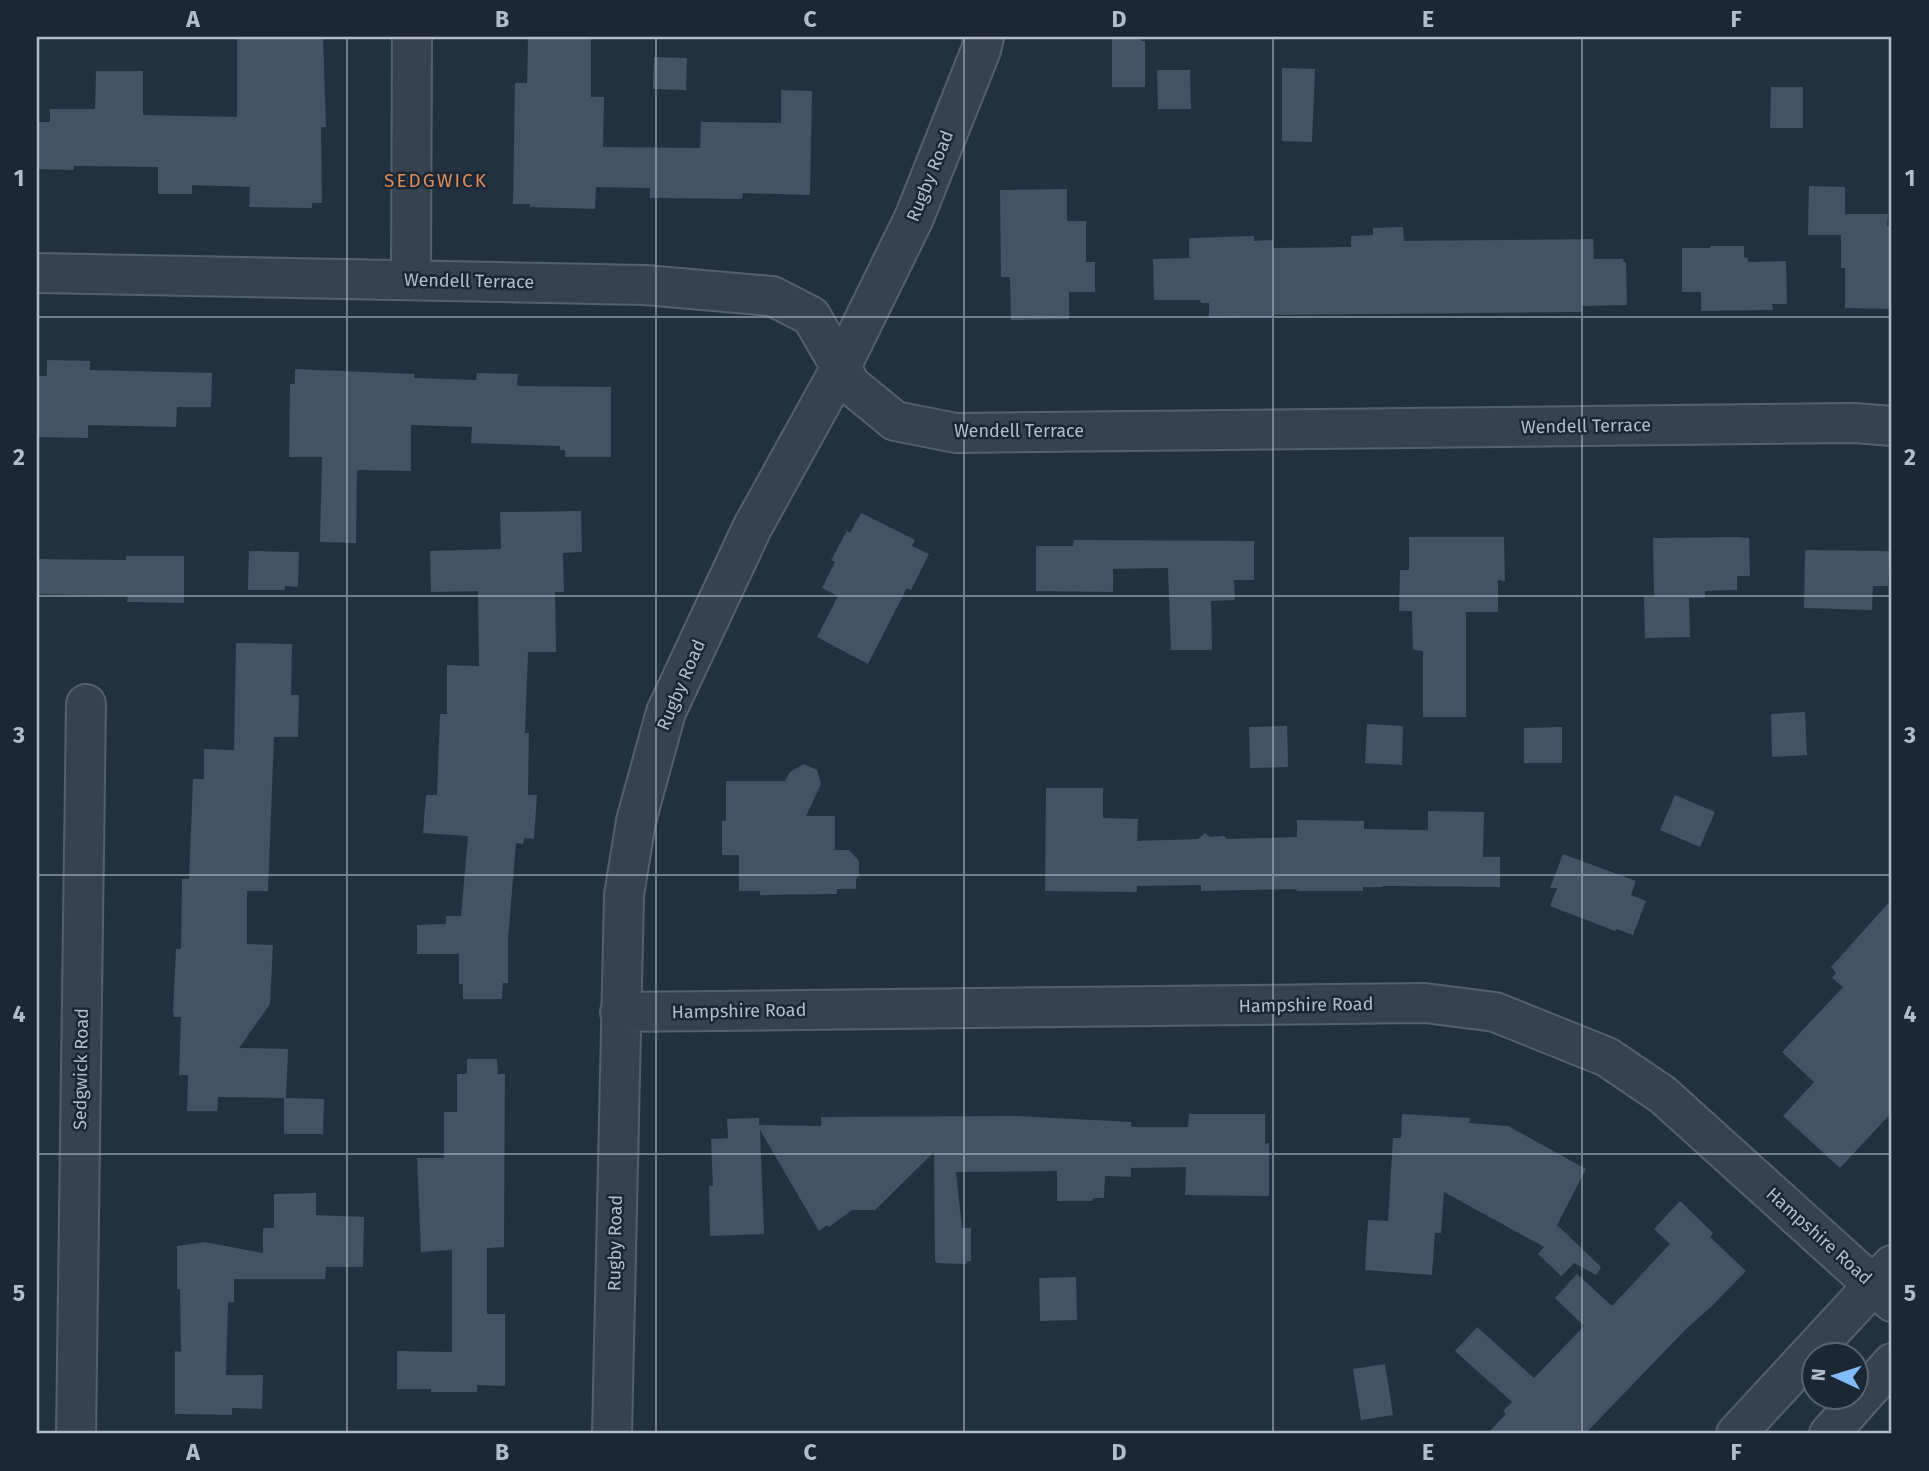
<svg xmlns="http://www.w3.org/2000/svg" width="1929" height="1471" font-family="'Fira Sans',sans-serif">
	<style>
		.building { fill: #435364 }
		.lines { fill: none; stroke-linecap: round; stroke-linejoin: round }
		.minor-casing { stroke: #55606d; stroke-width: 42 }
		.minor { stroke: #37424f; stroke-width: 38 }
		.grid { fill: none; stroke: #b3bdca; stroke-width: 2; stroke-opacity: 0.55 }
		.labels { text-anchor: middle; stroke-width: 5; stroke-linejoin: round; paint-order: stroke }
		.street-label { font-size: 18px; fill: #b3bdca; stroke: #1c2734 }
		.neighbourhood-label { font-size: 19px; letter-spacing: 2px; fill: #dc8b5c; stroke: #1c2734 }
		.neatline { fill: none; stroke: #b3bdca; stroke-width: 2.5 }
		.grid-label { font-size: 23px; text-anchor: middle; font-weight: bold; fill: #b3bdca }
	</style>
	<rect width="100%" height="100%" fill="#223140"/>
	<!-- building -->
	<path class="building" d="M 237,37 L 323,37 L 326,127 L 321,127 L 322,203 L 312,203 L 312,208 L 249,207 L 250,187 L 192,185 L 192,194 L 158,194 L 158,167 L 74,166 L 74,170 L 37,169 L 37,122 L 50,122 L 50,109 L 95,109 L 96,71 L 143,71 L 143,115 L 237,117 Z
		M 528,37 L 591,37 L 591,97 L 604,97 L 603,147 L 700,148 L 701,122 L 781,123 L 781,90 L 812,91 L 810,195 L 743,193 L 742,199 L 650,198 L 650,188 L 596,187 L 595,209 L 530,207 L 530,204 L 513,204 L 515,83 L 527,83 Z
		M 1112,37 L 1141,37 L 1141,41 L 1145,41 L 1145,87 L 1112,87 Z
		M 654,57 L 687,58 L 686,90 L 653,89 Z
		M 1282,68 L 1315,69 L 1312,142 L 1282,141 Z
		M 1157,70 L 1190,70 L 1191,109 L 1158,109 Z
		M 1771,87 L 1803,87 L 1803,128 L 1770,128 Z
		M 1809,186 L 1845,187 L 1845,214 L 1888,214 L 1887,226 L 1892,226 L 1892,309 L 1845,308 L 1845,268 L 1841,268 L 1841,235 L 1808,235 Z
		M 1067,189 L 1067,221 L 1086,221 L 1086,262 L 1095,262 L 1095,292 L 1069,292 L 1069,319 L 1011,320 L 1010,277 L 1001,277 L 1000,190 Z
		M 1403,227 L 1404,241 L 1593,239 L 1594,259 L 1624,259 L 1623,262 L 1626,262 L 1627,305 L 1581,306 L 1582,312 L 1274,315 L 1274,317 L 1209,318 L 1209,303 L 1201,303 L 1200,300 L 1154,300 L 1153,259 L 1189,258 L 1189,238 L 1254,236 L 1254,241 L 1273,240 L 1273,248 L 1351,247 L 1351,236 L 1373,235 L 1373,228 Z
		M 1710,246 L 1744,246 L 1744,257 L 1748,258 L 1748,262 L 1786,261 L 1787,304 L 1772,304 L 1773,310 L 1701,311 L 1701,292 L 1682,292 L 1682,248 L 1710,248 Z
		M 47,360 L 90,361 L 90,370 L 212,373 L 211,407 L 177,407 L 176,427 L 88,425 L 88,438 L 37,437 L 37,376 L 47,376 Z
		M 295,369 L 414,374 L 414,378 L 476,380 L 477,373 L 518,374 L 517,386 L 611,387 L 611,457 L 565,457 L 565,450 L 560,450 L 560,446 L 471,443 L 472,427 L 411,425 L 411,471 L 357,470 L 356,543 L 320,542 L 322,457 L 289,457 L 290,384 L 295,384 Z
		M 581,511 L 582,552 L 563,553 L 564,592 L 555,592 L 556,652 L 528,652 L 525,733 L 529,733 L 528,795 L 537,795 L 534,839 L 524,838 L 523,844 L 516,843 L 508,939 L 508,983 L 503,983 L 502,999 L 463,999 L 463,984 L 459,984 L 459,954 L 417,954 L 417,925 L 446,924 L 446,916 L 461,916 L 468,836 L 423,833 L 426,795 L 437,795 L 440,714 L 447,714 L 447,665 L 479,666 L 478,591 L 431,592 L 430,551 L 501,549 L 500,512 Z
		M 861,513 L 915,540 L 912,546 L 929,554 L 911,590 L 907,588 L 868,664 L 817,637 L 838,596 L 822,588 L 835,562 L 831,560 L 847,531 L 850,533 Z
		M 1409,537 L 1504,537 L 1505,581 L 1498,580 L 1498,612 L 1466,612 L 1466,717 L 1423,717 L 1423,651 L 1413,650 L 1412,611 L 1399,611 L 1400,570 L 1409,570 Z
		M 1737,537 L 1749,538 L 1750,576 L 1737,576 L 1737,590 L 1705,591 L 1705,598 L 1689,598 L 1690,637 L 1645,638 L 1644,597 L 1654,597 L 1653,538 Z
		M 1074,540 L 1254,541 L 1254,580 L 1234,580 L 1235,600 L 1211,601 L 1212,650 L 1171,650 L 1168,568 L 1113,569 L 1113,592 L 1036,591 L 1036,546 L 1073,546 Z
		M 1805,550 L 1889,551 L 1888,586 L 1873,586 L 1872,610 L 1804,608 Z
		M 249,551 L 299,552 L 298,587 L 285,586 L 285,590 L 248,590 Z
		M 126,556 L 184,556 L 184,603 L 127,602 L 128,596 L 37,594 L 37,559 L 126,560 Z
		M 236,643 L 292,644 L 291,695 L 299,695 L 298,737 L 274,737 L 268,891 L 247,891 L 247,944 L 273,945 L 270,1004 L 239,1048 L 288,1049 L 286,1098 L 218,1097 L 217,1111 L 187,1111 L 188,1075 L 179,1075 L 181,1017 L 174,1017 L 173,1012 L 176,949 L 181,949 L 182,879 L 189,879 L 193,779 L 204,779 L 204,749 L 234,750 Z
		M 1805,712 L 1807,755 L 1772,757 L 1771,714 Z
		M 1367,724 L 1403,726 L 1402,765 L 1365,763 Z
		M 1287,726 L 1288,767 L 1250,768 L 1249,727 Z
		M 1562,727 L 1562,763 L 1524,763 L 1524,728 Z
		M 804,764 L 817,770 L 821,784 L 806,816 L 835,816 L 835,850 L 849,850 L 859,861 L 859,875 L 856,879 L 856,889 L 837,889 L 837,894 L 760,895 L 760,891 L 739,891 L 739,855 L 722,855 L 722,821 L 726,821 L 726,781 L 785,781 L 790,772 Z
		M 1046,788 L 1103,788 L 1103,818 L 1138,819 L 1137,841 L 1198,839 L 1205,833 L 1210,837 L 1224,836 L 1227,839 L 1297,837 L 1297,820 L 1364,821 L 1364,829 L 1428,830 L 1428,811 L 1484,812 L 1483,857 L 1500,857 L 1500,887 L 1383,886 L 1383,887 L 1363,887 L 1363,891 L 1296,891 L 1297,889 L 1201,891 L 1201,885 L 1137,886 L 1137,892 L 1045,891 Z
		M 1675,795 L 1715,812 L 1700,847 L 1660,830 Z
		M 1563,854 L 1636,881 L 1631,895 L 1646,901 L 1633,935 L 1617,929 L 1615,931 L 1550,906 L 1557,888 L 1550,888 Z
		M 1892,899 L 1892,1112 L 1840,1168 L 1783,1116 L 1814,1082 L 1782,1052 L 1843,987 L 1832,978 L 1836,973 L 1831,967 Z
		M 467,1059 L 497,1059 L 498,1074 L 505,1074 L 504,1247 L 487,1248 L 487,1314 L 505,1314 L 505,1386 L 477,1385 L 477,1392 L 431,1392 L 431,1389 L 397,1389 L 397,1351 L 452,1352 L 452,1250 L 421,1252 L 417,1158 L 444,1158 L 444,1112 L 457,1112 L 457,1074 L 467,1074 Z
		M 284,1098 L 324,1099 L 323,1134 L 284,1134 Z
		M 1189,1114 L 1265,1114 L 1265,1144 L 1269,1143 L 1269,1196 L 1185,1195 L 1186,1167 L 1131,1168 L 1131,1177 L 1105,1176 L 1104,1198 L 1093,1198 L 1092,1201 L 1057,1201 L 1057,1171 L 956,1172 L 962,1228 L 971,1228 L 971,1261 L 967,1261 L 966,1264 L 937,1263 L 935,1261 L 934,1152 L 875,1210 L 852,1210 L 829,1227 L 827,1225 L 819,1231 L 760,1130 L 764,1234 L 710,1236 L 709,1186 L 713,1186 L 711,1139 L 728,1138 L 727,1119 L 759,1118 L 759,1125 L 821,1126 L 821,1117 L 1017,1116 L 1131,1122 L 1131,1127 L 1188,1127 Z
		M 1402,1114 L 1470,1118 L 1469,1123 L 1508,1126 L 1586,1169 L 1557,1225 L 1601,1267 L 1596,1275 L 1574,1263 L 1561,1276 L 1538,1254 L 1544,1247 L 1444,1192 L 1441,1233 L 1435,1233 L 1432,1275 L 1365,1270 L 1368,1220 L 1388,1221 L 1393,1138 L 1401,1138 Z
		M 316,1193 L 316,1215 L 364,1217 L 363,1267 L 326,1267 L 325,1279 L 234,1279 L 234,1302 L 228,1302 L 226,1375 L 263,1375 L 262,1409 L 232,1408 L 232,1415 L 175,1414 L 175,1351 L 181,1352 L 180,1289 L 177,1289 L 177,1246 L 205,1242 L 263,1253 L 263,1228 L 274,1228 L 274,1194 Z
		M 1680,1201 L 1713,1233 L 1710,1237 L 1746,1271 L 1711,1307 L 1686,1329 L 1585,1434 L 1487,1434 L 1506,1414 L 1503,1411 L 1512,1402 L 1455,1351 L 1477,1327 L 1534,1378 L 1584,1326 L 1555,1298 L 1577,1274 L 1612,1306 L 1670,1244 L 1654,1229 Z
		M 1076,1277 L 1077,1320 L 1040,1321 L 1039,1278 Z
		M 1385,1364 L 1393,1415 L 1361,1420 L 1353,1369 Z"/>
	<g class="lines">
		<!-- minor casing -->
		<g class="minor-casing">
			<path id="minor" d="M 37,273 L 645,285 L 772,296 L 811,316 L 851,385 L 895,421 L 956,433 L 1854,423 L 1892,426
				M 411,280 L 412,37
				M 620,1012 L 1425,1003 L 1495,1012 L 1607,1057 L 1663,1095 L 1892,1302
				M 76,1434 L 86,704
				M 612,1434 L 624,895 L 636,821 L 666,712 L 752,528 L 840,369 L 914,218 L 981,50 L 984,37
				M 1736,1434 L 1892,1265
				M 1829,1434 L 1892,1363"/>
		</g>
		<!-- minor -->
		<use href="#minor" class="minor"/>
	</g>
	<!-- grid -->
	<path class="grid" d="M 347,37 L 347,1434M 656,37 L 656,1434M 964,37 L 964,1434M 1273,37 L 1273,1434M 1582,37 L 1582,1434M 37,317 L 1892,317M 37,596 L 1892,596M 37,875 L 1892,875M 37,1154 L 1892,1154"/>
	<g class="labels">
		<!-- street labels -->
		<g class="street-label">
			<text transform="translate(930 176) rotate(-68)" y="6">Rugby Road</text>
			<text transform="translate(469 281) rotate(1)" y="6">Wendell Terrace</text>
			<text transform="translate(1586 426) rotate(-1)" y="6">Wendell Terrace</text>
			<text x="1019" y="437">Wendell Terrace</text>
			<text transform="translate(681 685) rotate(-67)" y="6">Rugby Road</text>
			<text transform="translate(1306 1005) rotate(-1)" y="6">Hampshire Road</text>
			<text transform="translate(739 1011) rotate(-1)" y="6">Hampshire Road</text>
			<text transform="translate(81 1069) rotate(-89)" y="6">Sedgwick Road</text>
			<text transform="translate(1819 1236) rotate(42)" y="6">Hampshire Road</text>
			<text transform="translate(615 1243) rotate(-89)" y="6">Rugby Road</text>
		</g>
		<!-- neighbourhood labels -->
		<g class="neighbourhood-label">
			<text x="436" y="187">SEDGWICK</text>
		</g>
	</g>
	<!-- border -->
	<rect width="1929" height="1471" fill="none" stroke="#1c2734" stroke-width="77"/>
	<!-- north arrow -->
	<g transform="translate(1835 1376) rotate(274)"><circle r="33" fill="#1c2734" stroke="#586370" stroke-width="2"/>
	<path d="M0-5L12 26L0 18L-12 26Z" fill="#83bbff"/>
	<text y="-10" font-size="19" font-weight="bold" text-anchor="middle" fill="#b3bdca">N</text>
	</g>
	<rect x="38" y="38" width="1852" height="1394" class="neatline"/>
	<g class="grid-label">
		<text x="193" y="27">A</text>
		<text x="502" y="27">B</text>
		<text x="810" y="27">C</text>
		<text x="1119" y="27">D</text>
		<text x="1428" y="27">E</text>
		<text x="1736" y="27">F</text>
		<text x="19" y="186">1</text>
		<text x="1910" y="186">1</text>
		<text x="19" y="465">2</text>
		<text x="1910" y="465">2</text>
		<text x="19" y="743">3</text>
		<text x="1910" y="743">3</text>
		<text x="19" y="1022">4</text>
		<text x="1910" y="1022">4</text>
		<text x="19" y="1301">5</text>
		<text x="1910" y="1301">5</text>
		<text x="193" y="1460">A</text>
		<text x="502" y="1460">B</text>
		<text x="810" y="1460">C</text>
		<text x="1119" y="1460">D</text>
		<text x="1428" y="1460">E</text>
		<text x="1736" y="1460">F</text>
	</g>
</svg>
